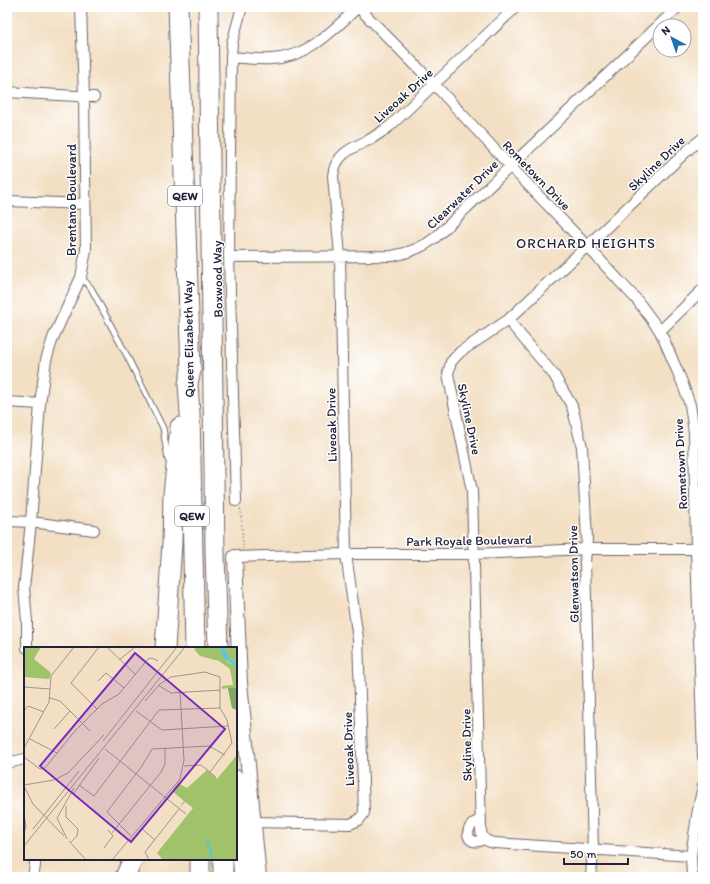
<svg xmlns="http://www.w3.org/2000/svg" width="710" height="884" font-family="Itim,sans-serif">
	<style>
		.lines { fill: none; stroke-linecap: round; stroke-linejoin: round }
		.lane-casing { stroke: #6b646b; stroke-width: 7 }
		.street-casing { stroke: #6b646b; stroke-width: 12 }
		.secondary-casing { stroke: #6b646b; stroke-width: 16 }
		.highway-casing { stroke: #6b646b; stroke-width: 21 }
		.path { stroke: #6b646b; stroke-width: 1.5; stroke-dasharray: 1 3; stroke-linecap: butt }
		.lane { stroke: #fff; stroke-width: 5 }
		.street { stroke: #fff; stroke-width: 10 }
		.secondary { stroke: #fff; stroke-width: 14 }
		.highway { stroke: #fff; stroke-width: 19 }
		.labels { text-anchor: middle; stroke-width: 3; stroke-linejoin: round; paint-order: stroke }
		.shield { fill: #fff; stroke: #646476; stroke-width: 1 }
		.shield-label { font-size: 12px; font-weight: bold; fill: #22223b }
		.street-label { font-size: 13px; fill: #22223b; stroke: #fff }
		.neighbourhood-label { font-size: 14px; letter-spacing: 1px; fill: #22223b; stroke: #fff }
		.inset-river { fill: none; stroke: #5bc6d6; stroke-width: 2 }
		.inset-road { fill: none; stroke: #9f938d; stroke-width: 1 }
		.view { fill: #7b2cbf; fill-opacity: 0.15; stroke: #7b2cbf; stroke-width: 2 }
		.inset-edge { fill: none; stroke: #22223b; stroke-width: 2 }
	</style>
	<rect width="100%" height="100%" fill="#fff"/>
	<filter id="ink" filterUnits="userSpaceOnUse"><feTurbulence type="fractalNoise" baseFrequency=".025" numOctaves="2"/><feDisplacementMap in="SourceGraphic" scale="8" xChannelSelector="R" yChannelSelector="G"/><feConvolveMatrix kernelMatrix="1 2 1 2 8 2 1 2 1" color-interpolation-filters="sRGB"/></filter>
	<filter id="wash" filterUnits="userSpaceOnUse"><feTurbulence type="fractalNoise" baseFrequency=".012" numOctaves="4" result="noise"/><feDisplacementMap in="SourceGraphic" scale="16" xChannelSelector="R" yChannelSelector="G"/><feGaussianBlur stdDeviation="0.9" result="paint"/><feColorMatrix in="noise" values="0 0 0 0 0 0 0 0 0 0 0 0 0 0 0 0 0 1.4 0 .05"/><feComposite in="paint" operator="in"/></filter>
	<g filter="url(#wash)">
		<rect width="100%" height="100%" fill="#f3dfc3"/>
	</g>
	<g filter="url(#ink)">
		<g class="lines">
			<!-- lane casing -->
			<g class="lane-casing">
				<path id="lane" d="M 81,277 L 91,288 L 125,352 L 163,428 L 168,460"/>
			</g>
			<!-- street casing -->
			<g class="street-casing">
				<path id="street" d="M 358,7 L 435,85 L 510,166 L 587,246 L 637,300 L 660,331 L 671,356 L 682,382 L 690,405 L 694,432 L 696,550 L 703,757
					M 231,57 C 244,58 258,60 271,59 C 309,57 332,31 358,7
					M 7,92 L 94,97
					M 7,201 L 85,204
					M 229,257 L 392,256 C 409,253 423,248 436,237 L 678,7
					M 508,320 L 554,375 L 572,406 L 582,447 L 587,539 L 585,562 L 593,850 L 591,877
					M 660,331 L 703,289
					M 7,402 L 40,404
					M 236,501 L 229,257 L 231,57 L 232,43 L 242,7
					M 7,521 L 31,522 L 94,530
					M 235,557 L 346,554 L 474,554 L 586,549 L 703,549
					M 27,648 L 27,621 L 24,588 L 31,522 L 40,404 L 46,360 L 53,338 L 81,277 L 86,250 L 84,97 L 81,7
					M 7,763 L 25,759
					M 481,820 C 461,825 466,849 484,839
					M 254,822 L 350,824 L 359,820 L 364,813 L 358,639 L 346,554 L 340,256 L 333,176 C 335,154 352,148 369,140 C 376,136 383,131 390,126 L 516,7
					M 691,856 L 495,843 C 488,842 483,840 481,832 L 472,491 L 448,374 L 451,362 L 460,352 L 508,320 L 587,246 L 689,149 L 703,138
					M 33,877 L 35,866 L 35,859
					M 692,877 L 691,856 L 697,815 L 703,785"/>
			</g>
			<!-- secondary casing -->
			<g class="secondary-casing">
				<path id="secondary" d="M 235,557 L 240,683 L 259,877"/>
			</g>
			<!-- highway casing -->
			<g class="highway-casing">
				<path id="highway" d="M 178,7 L 191,370 L 188,384 L 190,413 L 195,648
					M 208,7 L 215,552 L 218,648
					M 165,648 L 172,544 L 173,495 L 180,427
					M 236,780 L 244,877
					M 200,859 L 200,877
					M 223,859 L 223,877
					M 125,877 L 133,859"/>
			</g>
			<!-- path -->
			<path class="path" d="M 240,509 L 241,510 L 243,549"/>
			<!-- lane -->
			<use href="#lane" class="lane"/>
			<!-- street -->
			<use href="#street" class="street"/>
			<!-- secondary -->
			<use href="#secondary" class="secondary"/>
			<!-- highway -->
			<use href="#highway" class="highway"/>
		</g>
	</g>
	<g class="labels">
		<!-- shield labels -->
		<g class="shield">
			<rect x="168" y="186" width="34" height="20" rx="3"/>
			<rect x="175" y="506" width="34" height="20" rx="3"/>
		</g>
		<g class="shield-label">
			<text x="185" y="200">QEW</text>
			<text x="192" y="520">QEW</text>
		</g>
		<!-- street labels -->
		<g class="street-label">
			<text transform="translate(403 95) rotate(-42)" y="5">Liveoak Drive</text>
			<text transform="translate(656 163) rotate(-44)" y="5">Skyline Drive</text>
			<text transform="translate(537 175) rotate(46)" y="5">Rometown Drive</text>
			<text transform="translate(462 194) rotate(-44)" y="5">Clearwater Drive</text>
			<text transform="translate(71 200) rotate(-90)" y="5">Brentano Boulevard</text>
			<text transform="translate(217 279) rotate(-91)" y="5">Boxwood Way</text>
			<text transform="translate(188 339) rotate(-91)" y="5">Queen Elizabeth Way</text>
			<text transform="translate(470 419) rotate(78)" y="5">Skyline Drive</text>
			<text transform="translate(331 425) rotate(-91)" y="5">Liveoak Drive</text>
			<text transform="translate(680 464) rotate(-93)" y="5">Rometown Drive</text>
			<text transform="translate(469 540) rotate(-1)" y="5">Park Royale Boulevard</text>
			<text transform="translate(573 574) rotate(-91)" y="5">Glenwatson Drive</text>
			<text transform="translate(466 745) rotate(-91)" y="5">Skyline Drive</text>
			<text transform="translate(348 749) rotate(-92)" y="5">Liveoak Drive</text>
		</g>
		<!-- neighbourhood labels -->
		<g class="neighbourhood-label">
			<text x="586" y="248">ORCHARD HEIGHTS</text>
		</g>
	</g>
	<!-- overview -->
	<g transform="translate(24 647)">
		<rect width="213" height="213" fill="#f3dfc3"/>
		<path d="M 0,0 L 17,0 L 10,12 L 27,26 L 25,32 L 0,30 ZM 173,0 L 195,0 L 203,14 L 213,21 L 213,63 L 208,61 L 204,41 L 198,42 L 198,39 L 209,38 L 206,22 L 195,14 L 176,9 L 170,2 ZM 200,0 L 213,0 L 213,16 L 206,12 ZM 213,108 L 213,213 L 139,213 L 133,206 L 169,161 L 161,155 L 155,161 L 160,154 L 148,144 L 154,136 L 163,141 L 183,123 L 193,132 Z" fill="#a0c26b"/>
		<path d="M 204,41 L 213,41 L 213,63 L 208,61 Z" fill="#80a85f"/>
		<path d="M 195,0 L 200,0 L 206,12 L 213,16 L 213,21 L 200,11 Z" fill="#5bc6d6"/>
		<path class="inset-river" d="M 183,193 L 189,213"/>
		<path class="inset-road" d="M 83,0 L 112,28M 95,13 L 111,0M 74,34 L 82,26 L 100,41M 134,38 L 147,46 L 197,43M 0,40 L 26,42M 26,51 L 36,54 L 66,84M 121,54 L 136,37 L 147,30 L 181,25 L 196,30 L 196,61 L 203,73 L 208,96 L 186,125M 73,62 L 47,36 L 75,0M 0,64 L 4,59 L 20,65M 112,64 L 138,83 L 204,79M 30,82 L 46,64M 6,92 L 33,106M 79,94 L 153,0M 0,101 L 25,55 L 27,29 L 50,0M 81,102 L 162,167M 0,110 L 16,122 L 21,121 L 51,84 L 78,57 L 95,47 L 124,12 L 128,11 L 134,14M 160,119 L 177,118 L 192,130M 0,138 L 30,133 L 44,126 L 80,88M 55,138 L 70,149 L 135,63 L 196,61M 0,139 L 9,157 L 40,189M 50,146 L 75,111M 42,159 L 42,170 L 54,182 L 53,189 L 47,195M 0,168 L 2,180 L 0,186M 117,181 L 131,193M 9,182 L 55,124M 88,186 L 137,125 L 141,117 L 141,101M 107,189 L 83,165 L 118,119 L 128,102 L 185,99 L 201,108M 43,192 L 33,171 L 50,141M 45,194 L 62,213M 0,199 L 161,0M 80,201 L 89,189 L 84,183M 18,213 L 42,213M 88,213 L 156,132 L 160,113 L 156,45M 125,213 L 121,205 L 155,162"/>
		<path class="view" d="M 111,6 L 201,82 L 107,195 L 16,119 Z"/>
		<rect width="213" height="213" class="inset-edge"/>
	</g>
	<!-- margin -->
	<rect width="710" height="884" fill="none" stroke="#fff" stroke-width="24"/>
	<!-- north arrow -->
	<g transform="translate(672 38) rotate(320)"><circle r="19" fill="#ffffff" stroke="#a7a7b1"/>
	<path d="M0-3L7 15L0 10L-7 15Z" fill="#1f6fb2"/>
	<text y="-6" font-size="11" font-weight="bold" text-anchor="middle" fill="#22223b">N</text>
	</g>
	<!-- scale -->
	<path d="M564 858v6h64v-6" fill="none" stroke="#22223b" stroke-width="2"/>
	<text x="570" y="858" font-size="12" fill="#22223b" stroke="#ffffff" stroke-width="3" paint-order="stroke">50 m</text>
</svg>
